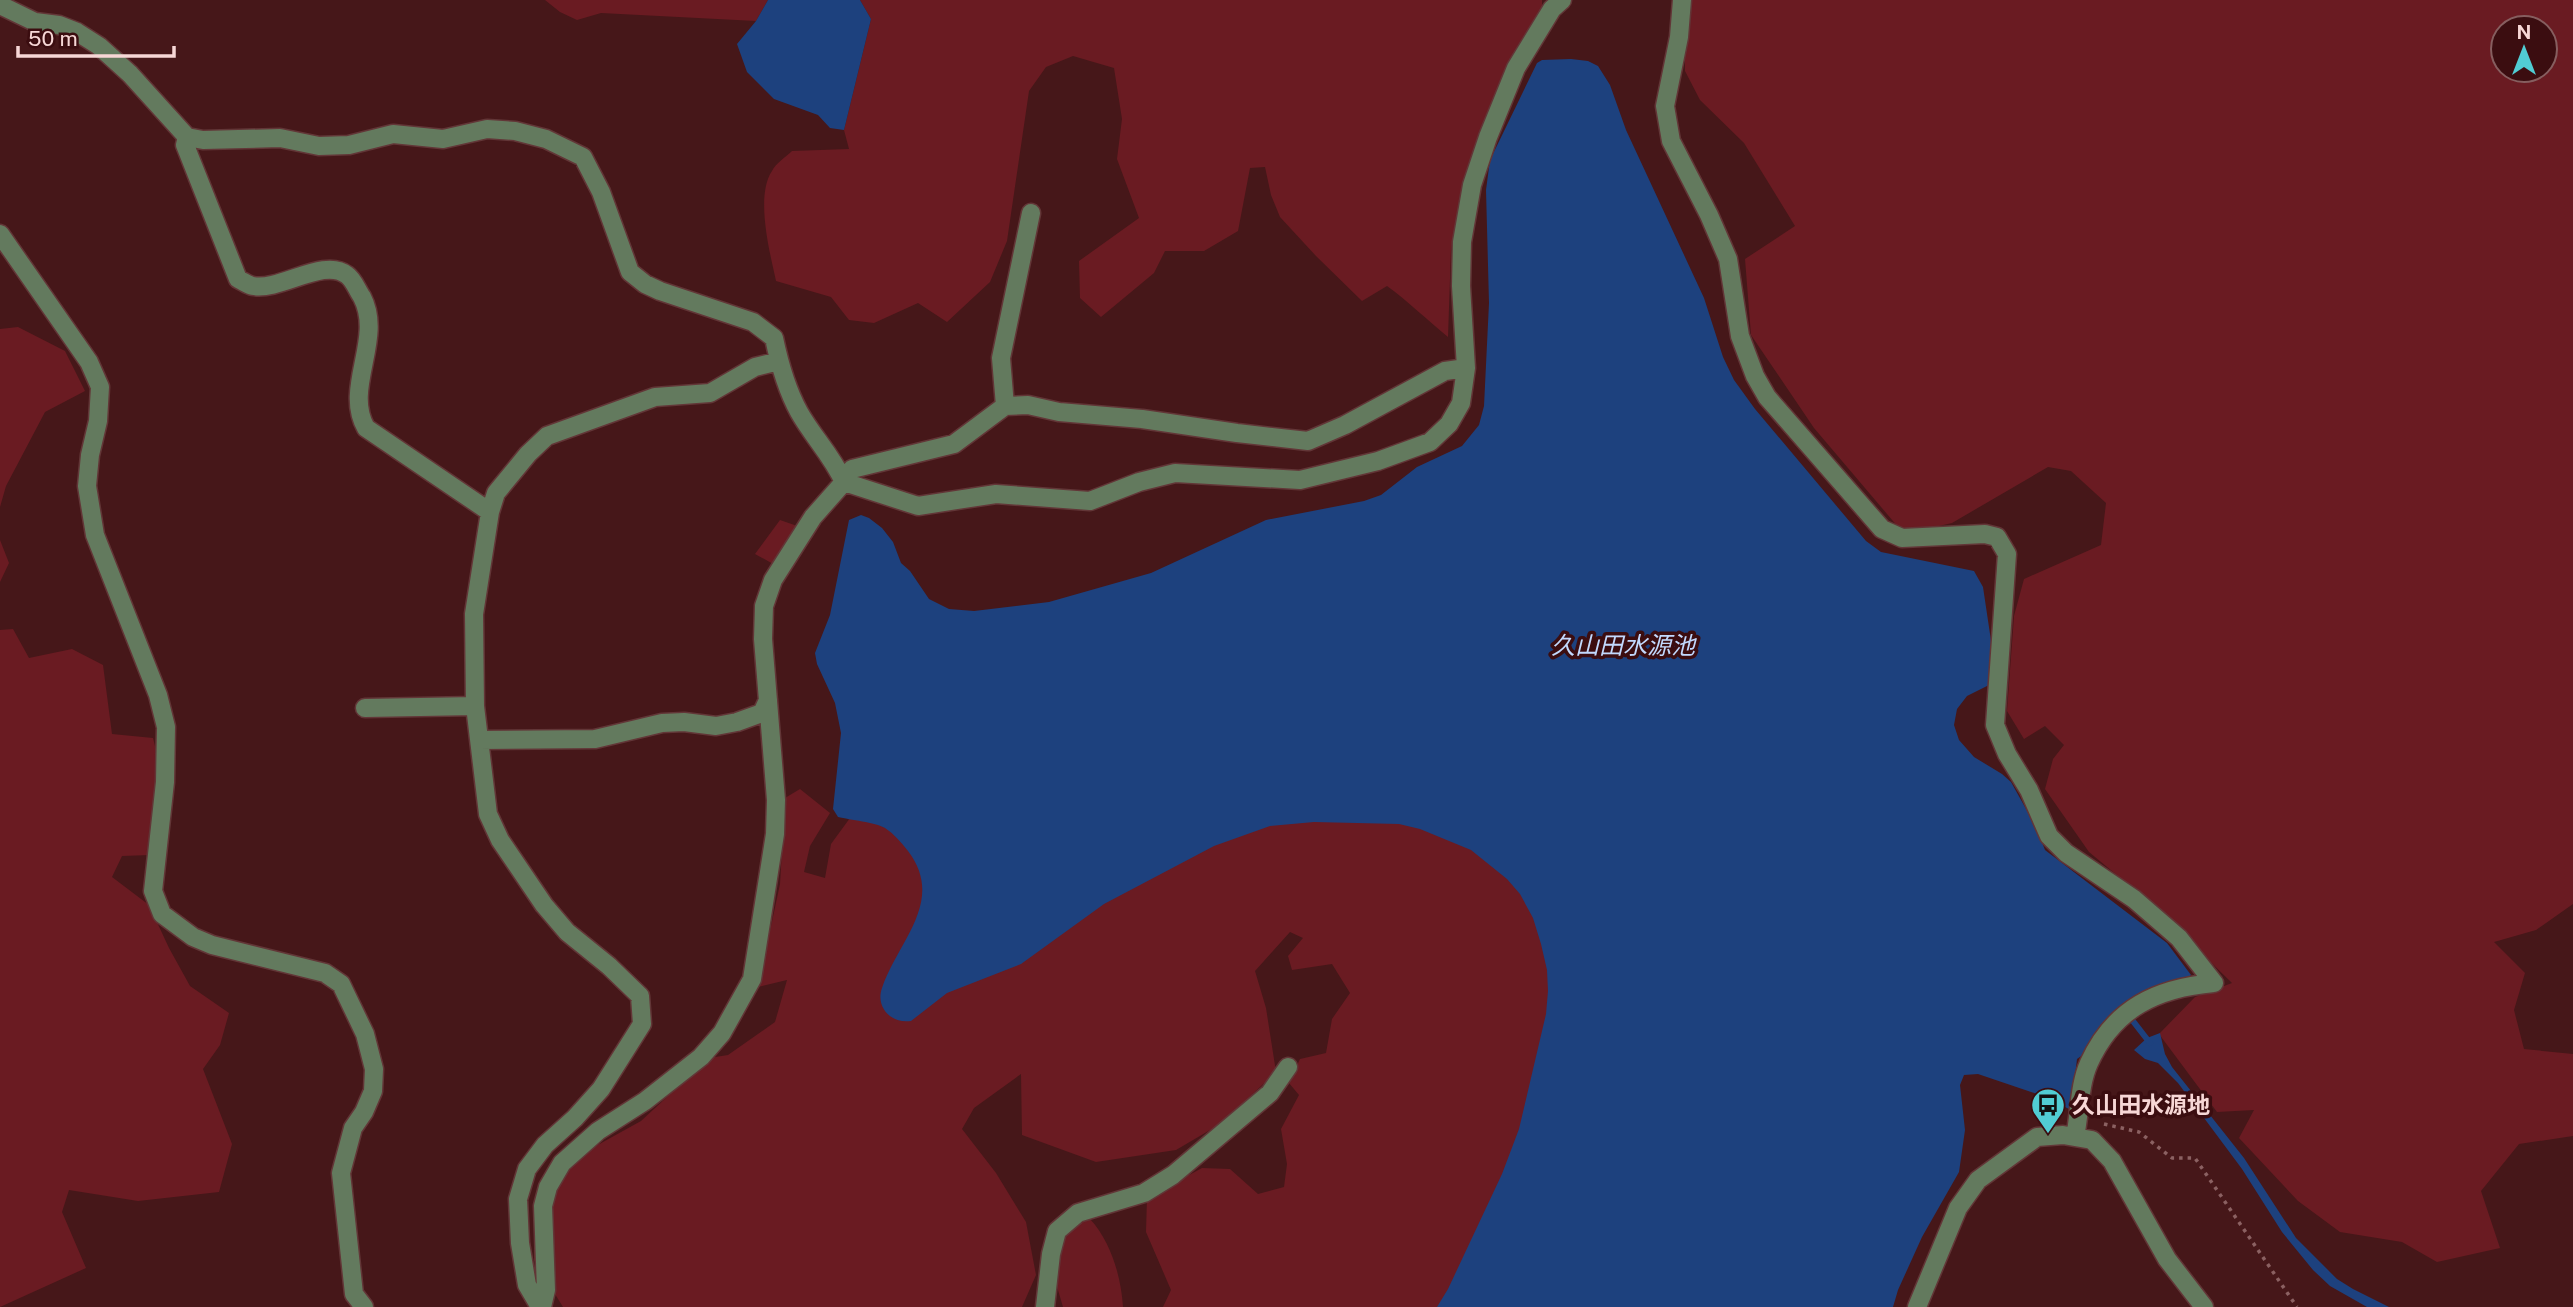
<svg xmlns="http://www.w3.org/2000/svg" width="2573" height="1307" font-family="'Public Sans','Noto Sans JP',sans-serif">
	<style>
		.green { fill: #6a1b22; fill-rule: evenodd }
		.water { fill: #1d417e }
		.lines { fill: none; stroke-linecap: round; stroke-linejoin: round }
		.stream { stroke: #1d417e; stroke-width: 6 }
		.minor-casing { stroke: #623637; stroke-width: 21 }
		.path { stroke: #8b6162; stroke-width: 3.5; stroke-dasharray: 3.5 5; stroke-linecap: butt }
		.minor { stroke: #637a5e; stroke-width: 18 }
		.labels { text-anchor: middle; stroke-width: 7; stroke-linejoin: round; paint-order: stroke }
		.poi-label { font-size: 23px; font-weight: bold; fill: #f7d7d6; stroke: #3b0d10; text-anchor: start }
		.water-label { font-size: 24px; font-style: italic; fill: #c2d9fe; stroke: #3b0d10 }
	</style>
	<rect width="100%" height="100%" fill="#461719"/>
	<!-- green -->
	<path class="green" d="M 545,0 L 768,0 L 756,21 L 601,13 L 577,20 L 560,12 Z
		M 860,0 L 1542,0 L 1542,8 L 1476,145 L 1463,182 L 1451,250 L 1448,337 C 1427,320 1409,302 1387,286 L 1362,301 L 1316,256 L 1280,217 L 1271,195 L 1265,167 L 1250,168 L 1238,231 L 1204,251 L 1165,251 L 1154,273 L 1101,317 L 1080,298 L 1079,261 L 1139,218 L 1117,159 L 1122,119 L 1114,68 L 1073,56 L 1046,67 L 1029,91 L 1007,241 L 990,282 L 947,322 L 918,303 L 874,323 L 849,320 L 831,297 L 776,281 C 770,253 755,196 772,171 C 776,163 786,157 792,151 L 849,149 L 844,130 L 871,19 Z
		M 1690,0 L 2573,0 L 2573,904 L 2536,930 L 2494,942 L 2525,973 L 2514,1010 L 2524,1049 L 2573,1054 L 2573,1136 L 2519,1144 L 2481,1191 L 2500,1248 L 2437,1262 L 2402,1242 L 2340,1232 L 2298,1201 L 2239,1138 L 2254,1110 L 2217,1112 L 2159,1034 L 2195,997 L 2232,983 L 2148,901 L 2089,852 L 2045,789 L 2053,759 L 2064,745 L 2045,726 L 2024,739 L 2007,711 L 2014,616 L 2024,579 L 2101,545 L 2106,503 L 2071,471 L 2048,467 L 1952,523 L 1904,534 L 1814,428 L 1751,335 L 1745,259 L 1795,226 L 1744,143 L 1700,100 L 1685,71 L 1685,29 ZM 2503,28 L 2545,28 L 2545,70 L 2503,70 Z
		M 18,327 L 65,351 L 85,391 L 45,412 L 6,486 L 0,507 L 0,329 Z
		M 780,520 L 803,528 L 775,565 L 755,554 Z
		M 0,540 L 9,563 L 0,582 Z
		M 13,629 L 29,658 L 72,649 L 103,665 L 112,734 L 153,738 L 161,770 L 150,855 L 122,856 L 112,877 L 149,905 L 169,948 L 190,986 L 229,1013 L 220,1045 L 203,1069 L 232,1144 L 219,1192 L 138,1201 L 69,1190 L 62,1212 L 86,1268 L 0,1307 L 0,630 Z
		M 800,789 L 830,813 L 810,846 L 804,872 L 825,878 L 831,844 L 850,818 L 841,807 L 1054,906 L 1322,799 L 1438,827 L 1536,874 L 1565,1040 L 1452,1307 L 1163,1307 L 1171,1290 L 1146,1232 L 1147,1198 L 1202,1168 L 1230,1169 L 1258,1194 L 1284,1187 L 1287,1164 L 1281,1129 L 1299,1095 L 1289,1083 L 1300,1059 L 1326,1053 L 1332,1019 L 1350,993 L 1332,964 L 1292,970 L 1288,956 L 1303,938 L 1290,932 L 1255,971 L 1266,1008 L 1276,1072 L 1222,1123 L 1176,1150 L 1096,1162 L 1022,1135 L 1021,1074 L 974,1108 L 962,1129 L 996,1173 L 1026,1222 L 1036,1275 L 1022,1307 L 563,1307 L 534,1260 L 534,1212 L 541,1186 L 585,1152 L 641,1121 L 709,1058 L 728,1055 L 775,1022 L 787,980 L 758,987 L 780,884 L 785,798 Z
		M 1090,1219 C 1111,1242 1121,1276 1123,1307 L 1063,1307 L 1048,1256 L 1065,1223 Z"/>
	<!-- water -->
	<path class="water" d="M 768,0 L 860,0 L 871,19 L 844,130 L 830,128 L 818,115 L 774,99 L 747,72 L 737,44 L 756,21 Z
		M 1571,59 L 1588,61 L 1598,66 L 1610,85 L 1626,130 L 1704,298 L 1723,357 L 1734,380 L 1755,409 L 1866,541 L 1881,552 L 1974,571 L 1983,587 L 1993,654 L 1991,684 L 1967,696 L 1957,709 L 1954,725 L 1959,740 L 1974,757 L 2002,774 L 2011,782 L 2035,825 L 2045,850 L 2167,943 L 2191,975 C 2178,988 2159,982 2144,991 C 2116,1009 2102,1044 2077,1059 L 2071,1110 L 2043,1096 L 1978,1074 L 1964,1075 L 1960,1085 L 1965,1130 L 1959,1172 L 1922,1237 L 1898,1290 L 1893,1307 L 1437,1307 L 1448,1289 L 1502,1174 L 1519,1129 L 1546,1014 L 1548,991 L 1547,970 L 1541,944 L 1533,918 L 1520,894 L 1507,879 L 1471,850 L 1420,829 L 1399,824 L 1314,822 L 1270,826 L 1214,846 L 1104,904 L 1021,964 L 947,993 L 911,1021 C 892,1024 875,1008 882,988 C 898,941 946,901 908,851 C 901,842 894,834 885,828 C 875,822 850,820 838,817 L 833,809 L 841,733 L 835,703 L 817,664 L 815,653 L 830,615 L 849,520 L 861,515 L 869,518 L 882,528 L 893,542 L 901,563 L 910,571 L 929,599 L 949,609 L 974,611 L 1049,602 L 1151,573 L 1266,520 L 1364,501 L 1381,495 L 1417,467 L 1462,446 L 1479,425 L 1484,406 L 1489,303 L 1486,190 L 1490,160 L 1537,63 L 1542,60 Z
		M 2160,1033 L 2165,1054 L 2172,1067 L 2244,1158 L 2296,1238 L 2337,1279 L 2353,1289 L 2389,1307 L 2367,1307 L 2330,1286 L 2313,1270 L 2282,1232 L 2242,1169 L 2178,1083 L 2158,1063 L 2145,1059 L 2134,1050 L 2147,1038 Z"/>
	<g class="lines">
		<!-- stream -->
		<path class="stream" d="M 2129,1016 L 2150,1043"/>
		<!-- minor casing -->
		<g class="minor-casing">
			<path id="minor" d="M 1682,0 L 1679,37 L 1665,106 L 1671,141 L 1709,215 L 1728,259 L 1740,336 L 1755,376 L 1767,397 L 1882,529 L 1902,538 L 1985,534 L 1997,537 L 2007,554 L 1995,725 L 2007,754 L 2029,790 L 2049,836 L 2066,853 L 2134,899 L 2179,938 L 2214,983
				M 0,5 L 35,22 L 59,25 L 77,32 L 99,46 L 130,74 L 187,137 L 203,140 L 280,138 L 319,146 L 349,145 L 393,134 L 443,139 L 487,129 L 515,131 L 546,139 L 583,157 L 601,192 L 630,272 L 645,284 L 660,291 L 753,322 L 774,338 C 779,362 787,390 799,412 C 813,437 831,454 844,482 L 918,506 L 996,494 L 1090,501 L 1139,482 L 1175,473 L 1300,480 L 1378,461 L 1430,442 L 1449,424 L 1461,403 L 1466,368 L 1461,286 L 1462,242 L 1472,185 L 1488,137 L 1516,68 L 1552,9 L 1562,0
				M 187,137 L 185,145 L 238,279 C 243,281 248,285 253,286 C 281,291 324,257 347,275 C 354,280 357,290 362,297 C 384,339 343,388 366,428 L 490,512
				M 0,234 L 89,362 L 100,387 L 98,421 L 90,455 L 87,486 L 95,535 L 158,695 L 166,727 L 165,782 L 153,891 L 162,914 L 193,937 L 212,945 L 325,973 L 341,984 L 365,1034 L 374,1069 L 373,1091 L 364,1112 L 353,1128 L 341,1173 L 354,1294 L 364,1307
				M 1005,406 L 1001,358 L 1031,213
				M 365,708 L 475,706
				M 479,740 L 595,739 L 662,723 L 684,722 L 716,726 L 737,722 L 762,713 L 768,700
				M 2075,1137 C 2080,1113 2079,1085 2089,1063 C 2114,1008 2157,988 2214,983
				M 540,1307 L 527,1285 L 520,1243 L 518,1199 L 527,1169 L 545,1145 L 575,1118 L 601,1089 L 642,1024 L 640,996 L 609,966 L 567,932 L 544,905 L 500,840 L 488,814 L 475,706 L 474,614 L 490,512 L 496,493 L 528,454 L 547,436 L 655,397 L 710,393 L 755,367 L 779,361
				M 542,1307 L 546,1290 L 543,1206 L 548,1187 L 562,1163 L 598,1131 L 645,1101 L 701,1057 L 722,1033 L 752,979 L 775,834 L 776,800 L 763,639 L 764,606 L 773,580 L 813,517 L 844,482 L 852,469 L 954,444 L 1005,406 L 1028,405 L 1059,412 L 1142,419 L 1237,433 L 1308,441 L 1345,425 L 1445,371 L 1466,368
				M 1045,1307 L 1051,1254 L 1057,1231 L 1078,1213 L 1144,1193 L 1173,1175 L 1270,1093 L 1288,1067
				M 1917,1307 L 1958,1208 L 1978,1180 L 2037,1137 L 2063,1135 L 2092,1140 L 2112,1161 L 2167,1259 L 2204,1307"/>
		</g>
		<!-- path -->
		<path class="path" d="M 2104,1124 L 2139,1132 L 2172,1158 L 2195,1158 L 2297,1307"/>
		<!-- minor -->
		<use href="#minor" class="minor"/>
	</g>
	<!-- icons -->
	<defs>
		<g id="bus-pin" transform="scale(1.75)"><path d="M0 17L-7.5 6A9.5 9.5 0 1 1 7.5 6Z" fill="#51ccd3" stroke="#3b0d10"/><path d="M-5-6H5V4H4V6H2V4H-2V6H-4V4H-5ZM-3.5-4V0h7V-4ZM-3.5 1.2v1.5H-2V1.2ZM2 1.2v1.5H3.5V1.2Z" fill="#111"/></g>
	</defs>
	<g fill-rule="evenodd">
		<use href="#bus-pin" x="2048" y="1105"/>
	</g>
	<g class="labels">
		<!-- poi labels -->
		<g class="poi-label">
			<text x="2072" y="1113">久山田水源地</text>
		</g>
		<!-- water labels -->
		<g class="water-label">
			<text x="1623" y="654">久山田水源池</text>
		</g>
	</g>
	<!-- north arrow -->
	<g transform="translate(2524 49)"><circle r="33" fill="#3b0d10" stroke="#865e5f" stroke-width="2"/>
	<path d="M0-5L12 26L0 18L-12 26Z" fill="#51ccd3"/>
	<text y="-10" font-size="19" font-weight="bold" text-anchor="middle" fill="#f7d7d6">N</text>
	</g>
	<!-- scale -->
	<path d="M18 46v10h156v-10" fill="none" stroke="#f7d7d6" stroke-width="3.5"/>
	<text x="28" y="46" font-size="21" fill="#f7d7d6" stroke="#3b0d10" stroke-width="5" paint-order="stroke">50 m</text>
</svg>
